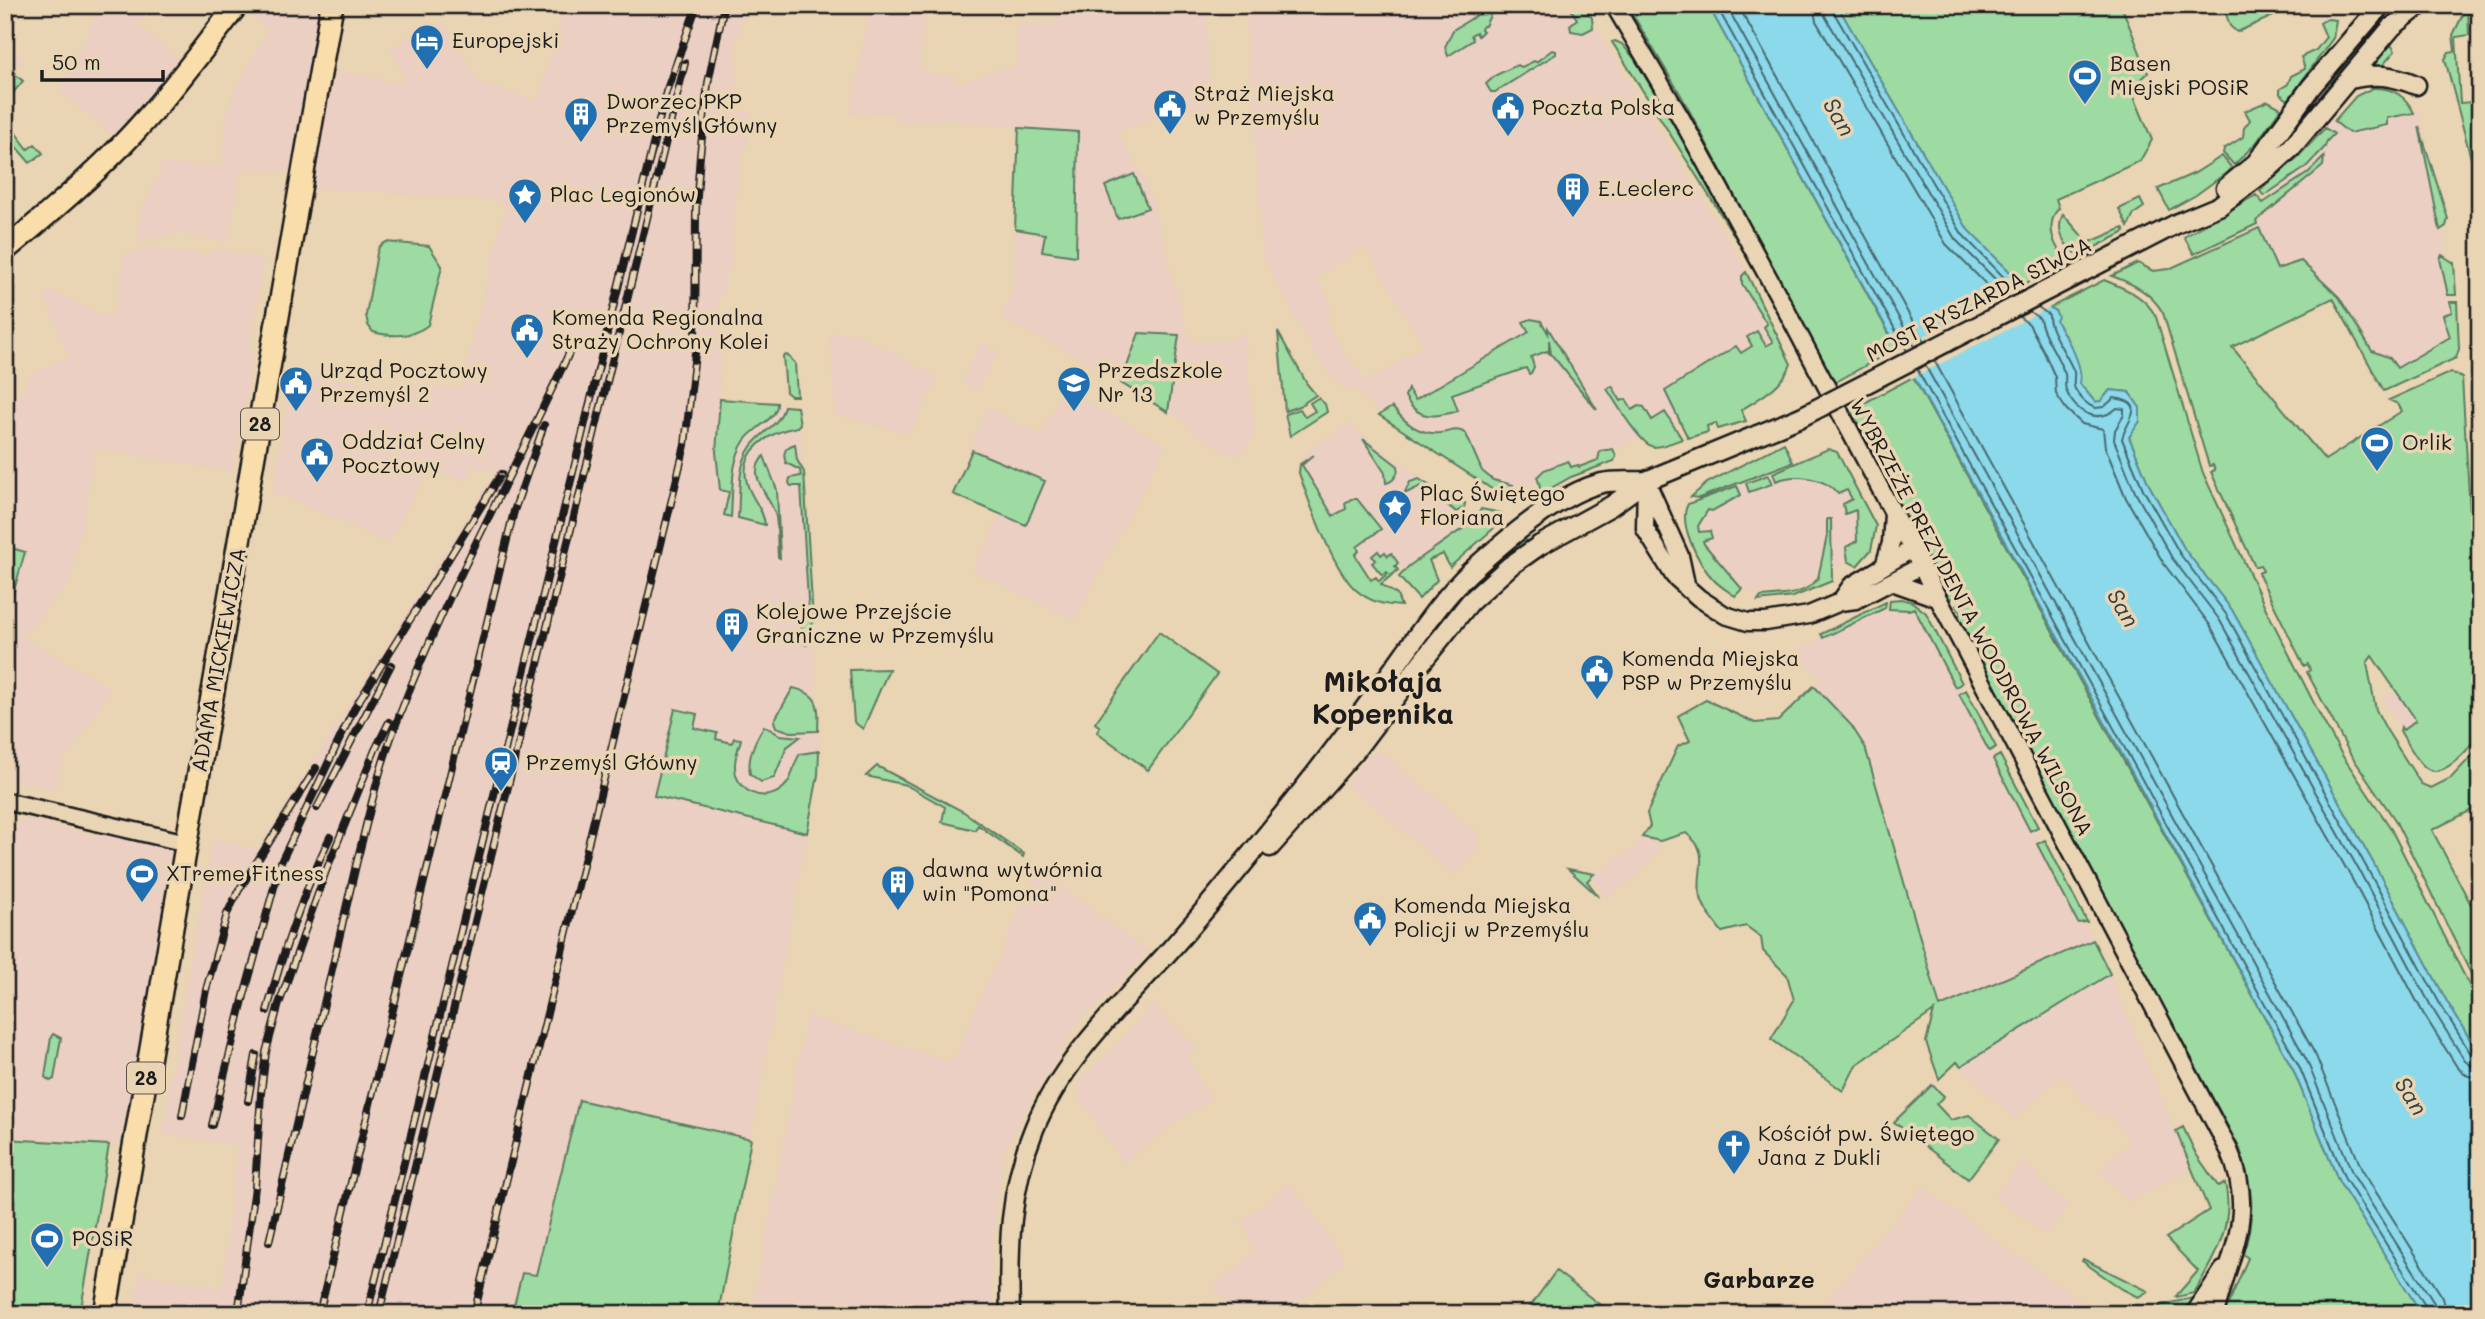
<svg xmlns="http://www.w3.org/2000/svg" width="2485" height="1319" font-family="Mali,sans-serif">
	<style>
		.built { fill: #ebcfc2; fill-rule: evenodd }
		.green { fill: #9ddba3; stroke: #5c7c60; stroke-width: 2 }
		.water { fill: #8bd9ea; stroke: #5f8d98; stroke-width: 2 }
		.pier { fill: #e9d4b3 }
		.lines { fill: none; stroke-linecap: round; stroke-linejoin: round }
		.shore { stroke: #48686e; stroke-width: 2 }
		.tertiary-casing { stroke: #1c1c1c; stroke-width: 21 }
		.secondary-casing { stroke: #1c1c1c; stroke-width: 23 }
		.primary-casing { stroke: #1c1c1c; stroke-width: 26 }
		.tertiary { stroke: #e9d4b3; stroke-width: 16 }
		.secondary { stroke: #e9d4b3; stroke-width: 18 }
		.primary { stroke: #f9deab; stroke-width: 21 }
		.rail-casing { stroke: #1c1c1c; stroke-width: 8 }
		.rail { stroke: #e9d4b3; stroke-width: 5; stroke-dasharray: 16; stroke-linecap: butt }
		.secondary-bridge-casing { stroke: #1c1c1c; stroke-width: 23; stroke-linecap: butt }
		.secondary-bridge { stroke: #e9d4b3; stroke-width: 18 }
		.labels { text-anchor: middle; stroke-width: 7; stroke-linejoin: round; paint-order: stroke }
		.shield { fill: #e9d4b3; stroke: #5a5349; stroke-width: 2 }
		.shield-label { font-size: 19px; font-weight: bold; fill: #1c1c1c }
		.poi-label { font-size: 21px; fill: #1c1c1c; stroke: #e9d4b3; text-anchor: start }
		.street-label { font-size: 21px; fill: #1c1c1c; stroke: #e9d4b3 }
		.water-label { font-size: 23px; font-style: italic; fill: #324245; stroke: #e9d4b3 }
		.neighbourhood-label { font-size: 23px; font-weight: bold; fill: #1c1c1c; stroke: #e9d4b3 }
		.district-label { font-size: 28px; font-weight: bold; fill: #1c1c1c; stroke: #e9d4b3 }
	</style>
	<rect width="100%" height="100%" fill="#e9d4b3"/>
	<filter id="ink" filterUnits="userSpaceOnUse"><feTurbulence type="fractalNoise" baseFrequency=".0143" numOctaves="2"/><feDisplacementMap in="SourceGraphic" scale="14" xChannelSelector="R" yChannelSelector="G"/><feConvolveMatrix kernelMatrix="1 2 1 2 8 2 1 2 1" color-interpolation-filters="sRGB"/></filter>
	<g filter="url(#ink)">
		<!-- built -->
		<path class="built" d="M 103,5 L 154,5 L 139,25 L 189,67 L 121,146 L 93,119 L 59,91 L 74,62 L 73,57 L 85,40 L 94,16 Z
			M 237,5 L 332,5 L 323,67 L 401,84 L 403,76 L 390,48 L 419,29 L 445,23 L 481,84 L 534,100 L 539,97 L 565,5 L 747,5 L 736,43 L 737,110 L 751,112 L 745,154 L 741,154 L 732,234 L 732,269 L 726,269 L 726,288 L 719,298 L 720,399 L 777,403 L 797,407 L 799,410 L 820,755 L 818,775 L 718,1314 L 132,1314 L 140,1273 L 222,1288 L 237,1146 L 162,1134 L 182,1008 L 212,839 L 258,849 L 495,473 L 473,467 L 469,481 L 428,470 L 389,543 L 280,495 L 272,494 L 291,377 L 461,388 L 505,208 L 500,201 L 301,187 L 303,173 L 240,168 L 228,242 L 175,233 L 136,243 L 141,209 L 159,175 L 160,163 L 222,167 L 226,117 L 232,96 L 268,30 Z
			M 870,5 L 926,5 L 919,68 L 929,70 L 929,73 L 957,78 L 956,84 L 999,69 L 1017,67 L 1016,25 L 1055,23 L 1055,5 L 1205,5 L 1211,106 L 1180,110 L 1117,132 L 1145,181 L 1152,199 L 1188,334 L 1196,343 L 1224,341 L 1243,334 L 1246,339 L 1254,431 L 1245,452 L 1237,455 L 1228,454 L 1194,434 L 1186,423 L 1168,412 L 1178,335 L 1139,333 L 1121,383 L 1075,356 L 1000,318 L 1013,288 L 1015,229 L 1045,234 L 1042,251 L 1076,256 L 1048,128 L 1019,128 L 942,119 L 895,122 L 895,112 L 850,114 Z
			M 1245,5 L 1581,5 L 1741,261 L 1783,349 L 1771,385 L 1500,496 L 1386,418 L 1354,388 L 1347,393 L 1321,365 L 1263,257 ZM 1365,247 L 1424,346 L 1355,388 L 1365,379 L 1342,351 L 1324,317 L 1334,310 L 1316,277 Z
			M 5,46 L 24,62 L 5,75 Z
			M 2422,112 L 2431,185 L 2442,217 L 2455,334 L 2383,378 L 2333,293 L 2275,272 L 2255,215 L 2300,163 L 2326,124 Z
			M 151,247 L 208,256 L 212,249 L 264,258 L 249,350 L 253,351 L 244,411 L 233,472 L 95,448 L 83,523 L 70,581 L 23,637 L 111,689 L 68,757 L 63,757 L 55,789 L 5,778 L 5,447 L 13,449 L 15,406 L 30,374 L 69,357 L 44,296 L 52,290 L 74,302 L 113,318 L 124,255 Z
			M 853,332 L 939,377 L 909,434 L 835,415 L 830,334 Z
			M 983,342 L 998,352 L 977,390 L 961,382 Z
			M 1065,389 L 1166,445 L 1075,620 L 972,571 L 1000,513 L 953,494 L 987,406 L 1039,435 Z
			M 1350,424 L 1366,438 L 1477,518 L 1417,569 L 1341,569 L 1324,537 L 1310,505 L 1299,470 L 1305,452 Z
			M 1836,455 L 1863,506 L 1857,555 L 1801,587 L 1782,592 L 1762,594 L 1744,589 L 1688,527 L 1688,505 L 1798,464 Z
			M 1917,607 L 2093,940 L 1940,1007 L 1865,747 L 1851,725 L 1814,686 L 1820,680 L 1797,650 L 1885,608 L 1909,610 Z
			M 2396,690 L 2416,721 L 2403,730 L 2382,700 Z
			M 1381,751 L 1479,834 L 1478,848 L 1455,875 L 1346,784 L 1369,755 Z
			M 20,818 L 94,836 L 97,822 L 187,843 L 134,1147 L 5,1139 L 5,857 L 11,858 Z
			M 1650,826 L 1662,828 L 1659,850 L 1644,870 L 1607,899 L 1590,877 L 1634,848 Z
			M 1038,869 L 1148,952 L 1093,1011 L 1085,1012 L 1037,1090 L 1003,1154 L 990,1260 L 993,1314 L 751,1314 L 807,1015 L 952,1062 Z
			M 2110,974 L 2191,1169 L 2130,1202 L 2099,1171 L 2130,1141 L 2109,1113 L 2100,1119 L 2088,1103 L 2085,1105 L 2064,1075 L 2025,1108 L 2015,1121 L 1961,1066 Z
			M 1152,1004 L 1198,1049 L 1187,1057 L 1211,1100 L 1179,1120 L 1124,1163 L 1080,1101 L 1077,1089 L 1081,1079 L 1117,1044 Z
			M 2022,1160 L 2038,1173 L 2035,1178 L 2069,1205 L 2047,1234 L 1993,1196 Z
			M 1291,1184 L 1346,1261 L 1284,1314 L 1235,1314 L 1213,1287 L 1256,1251 L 1247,1239 L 1249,1237 L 1241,1221 Z
			M 1922,1187 L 2086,1305 L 2102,1314 L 1831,1314 L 1822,1307 Z"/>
		<!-- green -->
		<path class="green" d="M 1493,5 L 1495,5 L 1485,26 L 1483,26 L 1481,29 L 1483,31 L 1478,36 L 1476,32 L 1471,35 L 1473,40 L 1448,56 L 1445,47 L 1453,30 Z
			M 1568,5 L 1584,5 L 1592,18 L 1593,28 L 1583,33 L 1571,31 L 1570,25 L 1577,19 Z
			M 1627,5 L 1708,5 L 1897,348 L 1834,383 L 1682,97 Z
			M 1837,5 L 2121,5 L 2148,73 L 2131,89 L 2152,140 L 2140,161 L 2056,199 L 2059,208 C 2045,223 2052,251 2071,259 L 2021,286 L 2011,273 L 1968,230 Z
			M 2223,5 L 2298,5 L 2237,32 L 2230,26 Z
			M 2480,5 L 2480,8 L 2468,9 L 2469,35 L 2456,37 L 2460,103 L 2472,102 L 2477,168 L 2480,168 L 2480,172 L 2474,170 L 2445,59 L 2449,52 L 2455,51 L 2453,35 L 2466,8 Z
			M 2327,19 L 2336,20 L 2333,38 L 2288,100 L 2280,94 L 2280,89 L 2288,84 L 2291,76 L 2305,69 L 2301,57 L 2316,50 L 2326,37 L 2320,23 Z
			M 2372,33 L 2373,36 L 2317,105 L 2316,103 L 2363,40 Z
			M 1615,41 L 1622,44 L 1634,58 L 1696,162 L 1737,240 L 1612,42 Z
			M 2390,43 L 2395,51 L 2382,66 L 2372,66 Z
			M 1552,50 L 1556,51 L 1556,54 L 1495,92 L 1491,92 L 1486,84 L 1496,75 L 1517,65 L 1522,67 L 1534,61 L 1536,62 Z
			M 11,71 L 23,81 L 13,93 L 5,91 L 5,74 Z
			M 2373,88 C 2393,87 2406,96 2414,113 L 2387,118 L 2387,125 L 2349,133 L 2334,121 L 2356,96 Z
			M 2268,101 L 2281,108 L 2256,143 L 2234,165 L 2223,153 L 2224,149 L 2243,137 L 2244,128 L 2250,120 L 2245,111 Z
			M 5,119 L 28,149 L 35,144 L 43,153 L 30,163 L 11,141 L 5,145 Z
			M 2419,126 L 2448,219 L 2446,226 L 2440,230 Z
			M 1019,128 L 1078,132 L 1076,256 L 1042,251 L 1045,234 L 1015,229 Z
			M 2325,128 L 2334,134 L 2327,141 L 2325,147 L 2305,168 L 2264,196 L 2260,191 L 2299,156 Z
			M 2222,156 L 2231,167 L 2230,170 L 2196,195 L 2169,210 L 2158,189 L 2195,173 Z
			M 2324,157 L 2323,166 L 2256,221 L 2257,224 L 2194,254 L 2184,237 L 2256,195 L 2263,203 L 2308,173 Z
			M 1134,174 L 1148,208 L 1118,219 L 1105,186 Z
			M 2140,199 L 2144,207 L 2134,214 L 2128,227 L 2119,209 Z
			M 2063,214 L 2088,243 L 2123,228 L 2125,232 L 2080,255 C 2064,248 2055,230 2063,214 Z
			M 2259,228 L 2277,269 L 2301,261 L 2339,297 L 2372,351 L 2390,358 L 2397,368 L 2450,337 L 2443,315 L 2452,312 L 2450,302 L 2457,302 L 2459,349 L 2456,358 L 2384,391 L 2333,298 L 2232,347 L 2325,460 L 2402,411 L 2398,404 L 2389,400 L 2451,372 L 2462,378 L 2473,562 L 2480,585 L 2480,735 C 2473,739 2471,745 2466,751 C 2429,790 2422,766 2400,731 L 2401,727 L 2403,730 L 2416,720 L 2372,656 L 2367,663 L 2376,710 L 2386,729 L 2421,784 L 2431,788 L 2451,778 L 2480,747 L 2480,806 L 2432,830 L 2480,922 L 2480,992 L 2395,820 L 2349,752 L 2307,672 L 2310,670 L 2308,664 L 2304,666 L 2258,573 L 2263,571 L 2260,565 L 2255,567 L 2211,472 L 2215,470 L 2213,465 L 2209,466 L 2163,313 C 2151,292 2133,284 2112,276 L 2138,263 L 2153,271 L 2169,269 Z
			M 386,242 L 429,246 L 442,266 L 428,325 C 412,338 392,337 373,332 L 368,325 L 366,315 L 377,253 L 379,247 Z
			M 2442,255 L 2454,263 L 2456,295 L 2448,295 L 2440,259 Z
			M 1746,272 L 1791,364 C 1782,387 1761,397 1741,410 L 1746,421 L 1718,429 L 1716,423 L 1707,426 L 1708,432 L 1688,438 L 1665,391 L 1736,346 L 1741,353 L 1752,346 L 1747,337 L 1757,331 L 1766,346 L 1773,342 L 1764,327 L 1767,324 L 1742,284 L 1742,276 Z
			M 2104,280 C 2125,289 2145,295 2156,317 L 2203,473 L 2266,609 L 2321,717 L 2342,755 L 2390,827 L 2480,1007 L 2480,1056 L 2446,1000 L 2375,866 L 2232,610 L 2185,550 L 2149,485 L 2129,437 L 2140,421 L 2140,408 L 2129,392 L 2110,390 L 2101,401 L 2095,402 L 2080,384 L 2067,339 L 2055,321 L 2056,312 L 2051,307 Z
			M 1531,319 L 1541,321 L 1548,333 L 1548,328 L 1597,410 L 1551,354 L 1549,340 L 1549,353 L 1547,351 L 1531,357 L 1534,367 L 1531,373 L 1529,374 L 1526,368 L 1452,394 L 1458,411 C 1437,417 1416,421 1405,396 L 1408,389 L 1415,400 L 1529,332 L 1523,322 Z
			M 1278,332 L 1307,384 L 1316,395 L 1299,406 L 1285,411 Z
			M 1139,333 L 1179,335 L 1168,412 L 1121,383 Z
			M 787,355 L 795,363 L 797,396 L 791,396 L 786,392 L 783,356 Z
			M 1913,377 L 2293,1069 L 2339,1182 L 2422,1314 L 2224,1314 L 2248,1258 L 2243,1254 C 2256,1215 2253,1187 2240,1149 L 2080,851 L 1958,617 L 1961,613 L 1956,605 L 1972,595 L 1968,590 L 1950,599 L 1851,410 Z
			M 1612,386 L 1621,401 L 1626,399 L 1632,410 L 1639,406 L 1644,407 L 1652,420 L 1665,412 L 1682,439 C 1674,442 1662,447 1654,447 C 1640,445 1615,401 1607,389 Z
			M 1318,398 L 1325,404 L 1327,412 L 1290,436 L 1285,414 L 1300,409 L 1305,417 L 1315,411 L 1310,403 Z
			M 720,399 L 777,403 C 778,419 754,427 745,440 C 730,461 733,491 731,517 L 724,515 L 729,492 L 720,490 L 716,452 Z
			M 784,406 L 797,407 L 800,424 L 797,427 C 770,432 738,450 747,483 C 751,499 764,509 765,525 L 738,518 C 740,496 737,467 750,448 C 760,432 780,426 784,406 Z
			M 1392,407 C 1405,422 1418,435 1440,433 C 1451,432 1457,427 1466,434 L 1482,471 L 1493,480 L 1513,485 L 1507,499 L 1379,415 Z
			M 1363,439 L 1398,466 C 1399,474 1393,482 1386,483 L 1385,473 Z
			M 1784,443 L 1793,462 L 1699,498 L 1691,497 L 1707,483 Z
			M 795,444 L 797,460 L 804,472 L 813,620 L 809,643 L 806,645 L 800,641 L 803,617 L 809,616 L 801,486 L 791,486 L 789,483 L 790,478 L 801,476 L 800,470 L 786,463 C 782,453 785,447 795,444 Z
			M 1613,449 L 1616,456 L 1614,461 L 1571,477 L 1537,496 L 1540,486 L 1537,477 L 1544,470 L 1568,461 L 1571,467 L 1578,465 L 1579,467 L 1598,460 L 1600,451 Z
			M 1828,449 L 1837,452 L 1876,526 L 1871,550 L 1857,566 L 1848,561 L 1846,547 L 1857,541 L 1856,510 L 1845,514 L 1843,504 L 1852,499 L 1847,490 L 1838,494 C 1825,477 1795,473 1776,481 L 1773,473 Z
			M 972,450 L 1045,481 L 1026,525 L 953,494 Z
			M 1314,455 L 1302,465 L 1333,516 L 1346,509 L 1345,503 L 1351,499 L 1357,499 L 1381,529 L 1357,547 L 1359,551 L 1355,555 L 1371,580 L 1376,577 L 1379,581 L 1388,573 L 1386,572 L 1382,575 L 1372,563 L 1376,560 L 1372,556 L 1378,551 L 1381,555 L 1385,552 L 1388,556 L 1391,553 L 1398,563 L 1395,566 L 1398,570 L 1381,584 L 1397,595 L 1401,606 C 1384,605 1370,602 1356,590 C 1334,571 1309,502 1299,473 L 1300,464 Z
			M 764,456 L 777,490 L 780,558 L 778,557 C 777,544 778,530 776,517 C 772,497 744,476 764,456 Z
			M 1768,475 L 1772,484 L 1749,492 L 1746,483 Z
			M 1419,479 L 1452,500 L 1465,503 L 1464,508 L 1456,512 C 1443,499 1430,499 1421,486 L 1404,494 L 1410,482 Z
			M 1737,486 L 1741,495 L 1712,511 L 1708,510 L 1698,526 L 1699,532 L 1710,531 L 1712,538 L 1703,541 L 1704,544 L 1742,589 L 1735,596 C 1728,591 1719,586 1713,579 C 1699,564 1677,523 1688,504 Z
			M 1481,509 L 1501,513 L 1493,529 L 1450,567 L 1443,554 L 1429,560 L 1437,580 L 1419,599 L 1399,577 L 1409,566 L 1475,520 Z
			M 1827,519 L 1831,519 L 1832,581 L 1793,597 L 1758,601 L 1761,597 C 1781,595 1806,596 1818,578 L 1827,536 Z
			M 1524,539 L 1527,541 L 1468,592 L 1419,652 L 1416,649 L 1461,594 Z
			M 5,546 L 25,552 L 5,622 Z
			M 1901,599 L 1912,602 L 1926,613 L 1962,683 L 1955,687 L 1914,608 L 1909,610 L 1889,609 L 1890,600 Z
			M 1886,602 L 1885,608 L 1823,638 L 1821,634 Z
			M 1159,632 L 1217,674 L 1148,770 L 1097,732 L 1100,727 L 1095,723 Z
			M 889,669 L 863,729 L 854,722 L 850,670 Z
			M 1814,686 L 1851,725 L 1865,747 L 1940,1007 L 2093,940 L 2110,974 L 1961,1066 L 1957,1062 L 1939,1079 L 1926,1042 L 1934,1011 L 1856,1065 L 1843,1091 L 1771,1039 L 1794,1000 L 1787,975 L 1763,951 L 1761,937 L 1746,926 L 1722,932 C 1713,920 1703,909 1700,894 C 1696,869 1712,853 1686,833 L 1660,841 L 1642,837 L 1650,826 L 1647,813 L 1678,746 L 1690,741 L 1678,716 L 1706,700 L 1755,723 L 1778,721 Z
			M 793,688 C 820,694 819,706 818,731 L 791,732 L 776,727 L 774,721 Z
			M 1966,690 L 1996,747 L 1989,751 L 1959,694 Z
			M 675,709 L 697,714 L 694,728 L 717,733 L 716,739 L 732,743 L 734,738 L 741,739 C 739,748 734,758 735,767 C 735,791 764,805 783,788 C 794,779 792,764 800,754 L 819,751 L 818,775 L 807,833 L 654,796 Z
			M 764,726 L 780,735 L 800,737 L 787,747 L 774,778 L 761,782 L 750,774 C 747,757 755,740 764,726 Z
			M 2000,755 L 2038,827 L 2030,831 L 1993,759 Z
			M 877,766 L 964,812 L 1024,854 L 1023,857 L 978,825 L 975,830 L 942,822 L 945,807 L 906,785 L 866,776 Z
			M 2045,840 L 2087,922 L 2078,923 L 2037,844 Z
			M 1568,869 L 1594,874 L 1587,881 L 1599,897 Z
			M 53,1034 L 61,1038 L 54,1079 L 50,1081 L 45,1077 L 51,1037 Z
			M 1932,1085 L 1944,1096 L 1936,1104 L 1951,1120 L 1969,1115 L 1999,1139 L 1968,1179 L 1894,1122 Z
			M 579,1100 L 751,1139 L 718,1314 L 512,1314 L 522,1273 L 536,1275 Z
			M 2183,1127 L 2196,1154 L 2218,1186 L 2225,1183 C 2235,1225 2214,1258 2194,1293 L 2177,1297 L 2176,1296 L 2198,1271 L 2166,1238 L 2209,1210 L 2176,1131 Z
			M 5,1139 L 109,1145 L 80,1314 L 5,1314 Z
			M 2083,1259 L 2148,1291 L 2138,1297 L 2122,1289 L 2082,1261 Z
			M 1556,1271 L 1612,1314 L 1525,1314 Z
			M 2193,1298 L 2195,1299 C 2185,1309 2172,1315 2158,1308 L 2161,1305 Z"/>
		<!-- water -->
		<path class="water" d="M 1708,5 L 1837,5 L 1968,230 L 2011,273 L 2021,286 L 2056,312 L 2058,317 L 2056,321 C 2066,338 2084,363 2080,384 L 2095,402 L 2101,401 L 2110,390 L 2129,392 L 2140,408 L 2140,421 L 2129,437 L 2149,485 L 2185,550 L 2232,610 L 2375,866 L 2446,1000 L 2480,1056 L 2480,1314 L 2422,1314 L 2339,1182 L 2293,1069 L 2098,710 Z"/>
		<!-- pier -->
		<path class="pier" d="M 2024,284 L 2054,305 L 1911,379 L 1895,351 Z"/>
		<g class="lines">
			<!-- shore -->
			<path class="shore" d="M 1716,5 L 1907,351
				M 1726,5 L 1915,347
				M 1738,5 L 1924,342
				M 1813,5 L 1816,21 L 1946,244 L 1991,289 L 2000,303
				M 1823,5 L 1825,16 L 1955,239 L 1999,283 L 2010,298
				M 1832,5 L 1833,11 L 1962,234 L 2019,293
				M 2038,307 L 2049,315 C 2048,331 2068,355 2074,372 C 2075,378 2072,383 2075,389 C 2079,397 2087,405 2095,408 L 2104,407 L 2114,398 C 2150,403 2126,420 2122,439 L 2143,489 L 2180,554 L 2226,614 L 2368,870 L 2440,1004 L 2471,1054 L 2480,1058
				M 2029,311 L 2040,319 C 2042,333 2052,346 2058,359 C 2060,364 2063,369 2065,374 C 2066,379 2064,385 2066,390 C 2075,413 2098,425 2117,408 L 2124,409 L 2124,415 L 2115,430 L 2114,440 L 2135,492 L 2172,558 L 2219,619 L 2361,874 L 2432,1008 L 2465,1061 L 2472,1066 L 2480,1067
				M 2019,317 L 2029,324 L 2044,352 L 2055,377 L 2056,394 L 2066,409 L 2082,424 L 2103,429 L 2105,447 L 2126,498 L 2164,564 L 2210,625 L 2352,879 L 2423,1013 L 2457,1067 L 2468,1076 L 2480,1077
				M 1934,360 L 2316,1056 L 2362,1170 L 2443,1298 L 2447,1314
				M 1925,365 L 2307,1061 L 2353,1175 L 2434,1303 L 2436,1314
				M 1917,369 L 2299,1066 L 2345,1179 L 2426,1307 L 2427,1314"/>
			<!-- tertiary casing -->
			<g class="tertiary-casing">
				<path id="tertiary" d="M 1614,5 L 1681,118 L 1784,306 L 2229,1150 C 2257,1214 2230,1251 2215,1314
					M 1646,481 L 1645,529 L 1674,576 L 1699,598 L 1725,615 L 1748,622 L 1766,622 L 1809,615 L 1840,602 L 1856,600 L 1921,566
					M 1649,487 L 1680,556 L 1687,589
					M 1884,566 L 1891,543 L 1893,514
					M 1892,582 L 1937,598
					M 1840,602 L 1851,586 L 1912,549
					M 5,801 L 187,843
					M 2194,1314 L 2223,1270"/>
			</g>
			<!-- secondary casing -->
			<g class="secondary-casing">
				<path id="secondary" d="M 2350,79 C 2375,73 2392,75 2416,85
					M 2226,188 L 2256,163 L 2311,87 L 2381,5
					M 2178,223 L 2219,206 L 2268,169 L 2291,148 L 2392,27 L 2420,5
					M 1270,847 L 1354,752 L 1421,663 L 1470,602 L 1510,566 L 1540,545 L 1611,506 L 1646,481 L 1801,417
					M 1010,1314 C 1008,1248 1009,1191 1034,1129 C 1062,1059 1122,1004 1171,949 C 1217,897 1261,842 1305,787 C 1339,744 1372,699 1404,654 C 1425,625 1444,597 1470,572 C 1503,542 1559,493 1602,483 C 1616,480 1632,482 1646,481"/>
			</g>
			<!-- primary casing -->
			<g class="primary-casing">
				<path id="primary" d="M 5,250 C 45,217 85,183 121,146 C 163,103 200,53 237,5
					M 105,1314 L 332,5"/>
			</g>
			<!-- tertiary -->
			<use href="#tertiary" class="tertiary"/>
			<!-- secondary -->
			<use href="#secondary" class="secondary"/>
			<!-- primary -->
			<use href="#primary" class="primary"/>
			<!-- rail casing -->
			<g class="rail-casing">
				<path id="rail" d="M 433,584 L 501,474
					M 317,808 L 391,665
					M 267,1011 C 283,951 303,893 330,837
					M 248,1101 L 256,1055
					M 182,1116 L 206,990 L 227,914 L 239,890 L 316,768
					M 212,1125 L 244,996 L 281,862 L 354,709 L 438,575
					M 269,1242 L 356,865 C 368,819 378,771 395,727 C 443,597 512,476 570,351
					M 238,1314 L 255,1187 L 261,1093 L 266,1052 L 278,1007 L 326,871 L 375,750 L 389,722
					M 319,1314 L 514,511 L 544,425
					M 367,1314 L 666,92 L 697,5
					M 379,1314 L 685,63
					M 474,1314 L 685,445 L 695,353 L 696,209 L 700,155 L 708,83 L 724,5"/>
			</g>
			<!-- rail -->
			<use href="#rail" class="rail"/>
			<!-- secondary-bridge casing -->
			<g class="secondary-bridge-casing">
				<path id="secondary-bridge" d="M 1801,417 L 2178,223"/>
			</g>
			<!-- secondary-bridge -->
			<use href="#secondary-bridge" class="secondary-bridge"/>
		</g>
	</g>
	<!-- icons -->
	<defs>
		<g id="hotel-pin" transform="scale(1.75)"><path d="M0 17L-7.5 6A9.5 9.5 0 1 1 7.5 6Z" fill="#1f6fb2" stroke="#e9d4b3"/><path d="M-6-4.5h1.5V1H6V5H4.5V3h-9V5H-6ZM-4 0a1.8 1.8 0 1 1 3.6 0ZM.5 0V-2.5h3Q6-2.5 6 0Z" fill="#fff"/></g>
		<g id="stadium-pin" transform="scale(1.75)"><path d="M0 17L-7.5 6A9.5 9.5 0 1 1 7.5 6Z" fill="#1f6fb2" stroke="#e9d4b3"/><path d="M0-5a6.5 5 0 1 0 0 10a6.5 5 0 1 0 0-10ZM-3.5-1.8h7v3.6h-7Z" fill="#fff"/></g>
		<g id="civic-pin" transform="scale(1.75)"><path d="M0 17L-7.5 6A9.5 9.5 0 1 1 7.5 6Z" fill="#1f6fb2" stroke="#e9d4b3"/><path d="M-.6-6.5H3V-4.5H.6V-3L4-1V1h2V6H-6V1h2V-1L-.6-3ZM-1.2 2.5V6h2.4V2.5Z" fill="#fff"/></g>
		<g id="building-pin" transform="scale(1.75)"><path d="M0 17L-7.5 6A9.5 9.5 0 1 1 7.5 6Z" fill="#1f6fb2" stroke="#e9d4b3"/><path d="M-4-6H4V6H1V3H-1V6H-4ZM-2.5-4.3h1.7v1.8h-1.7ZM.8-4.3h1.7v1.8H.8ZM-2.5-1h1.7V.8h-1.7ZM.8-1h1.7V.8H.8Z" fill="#fff"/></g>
		<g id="sight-pin" transform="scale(1.75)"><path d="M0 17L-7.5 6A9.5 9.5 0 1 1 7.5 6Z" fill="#1f6fb2" stroke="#e9d4b3"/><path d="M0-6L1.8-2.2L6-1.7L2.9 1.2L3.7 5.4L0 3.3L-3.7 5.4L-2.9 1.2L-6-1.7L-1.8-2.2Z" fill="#fff"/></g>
		<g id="school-pin" transform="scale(1.75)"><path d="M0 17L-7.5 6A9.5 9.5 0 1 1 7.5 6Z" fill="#1f6fb2" stroke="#e9d4b3"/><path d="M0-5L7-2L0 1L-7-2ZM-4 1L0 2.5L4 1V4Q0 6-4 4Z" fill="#fff"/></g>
		<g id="station-pin" transform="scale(1.75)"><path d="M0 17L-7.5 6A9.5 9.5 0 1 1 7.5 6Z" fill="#1f6fb2" stroke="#e9d4b3"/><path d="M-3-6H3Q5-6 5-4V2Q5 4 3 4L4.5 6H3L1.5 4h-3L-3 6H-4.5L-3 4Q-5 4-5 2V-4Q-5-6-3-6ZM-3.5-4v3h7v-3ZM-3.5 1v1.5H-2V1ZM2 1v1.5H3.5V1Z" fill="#fff"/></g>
		<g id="church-pin" transform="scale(1.75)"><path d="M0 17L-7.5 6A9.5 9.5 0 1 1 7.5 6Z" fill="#1f6fb2" stroke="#e9d4b3"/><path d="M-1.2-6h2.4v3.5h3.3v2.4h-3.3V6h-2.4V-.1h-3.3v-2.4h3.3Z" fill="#fff"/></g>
	</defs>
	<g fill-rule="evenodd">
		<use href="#hotel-pin" x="427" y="41"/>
		<use href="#stadium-pin" x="2085" y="76"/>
		<use href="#civic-pin" x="1170" y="106"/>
		<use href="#civic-pin" x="1508" y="108"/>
		<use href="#building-pin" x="581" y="114"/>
		<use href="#building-pin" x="1573" y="189"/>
		<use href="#sight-pin" x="525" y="195"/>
		<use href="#civic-pin" x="527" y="330"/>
		<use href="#civic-pin" x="296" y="383"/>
		<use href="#school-pin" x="1074" y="383"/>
		<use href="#stadium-pin" x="2377" y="443"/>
		<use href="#civic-pin" x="317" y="454"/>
		<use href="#sight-pin" x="1395" y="506"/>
		<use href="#building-pin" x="732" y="624"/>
		<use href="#civic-pin" x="1597" y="671"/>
		<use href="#station-pin" x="501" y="763"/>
		<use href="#stadium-pin" x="142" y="874"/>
		<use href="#building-pin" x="898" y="882"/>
		<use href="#civic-pin" x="1370" y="918"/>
		<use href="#church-pin" x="1734" y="1146"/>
		<use href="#stadium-pin" x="47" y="1239"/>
	</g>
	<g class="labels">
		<!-- shield labels -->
		<g class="shield">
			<rect x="241" y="408.5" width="38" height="31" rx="5"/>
			<rect x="127" y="1062.5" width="38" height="31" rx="5"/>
		</g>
		<g class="shield-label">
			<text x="260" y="431">28</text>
			<text x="146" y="1085">28</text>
		</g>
		<!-- poi labels -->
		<g class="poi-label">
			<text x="452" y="48">Europejski</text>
			<text x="2110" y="71">Basen<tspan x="2110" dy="24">Miejski POSiR</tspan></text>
			<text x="1194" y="101">Straż Miejska<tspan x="1194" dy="24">w Przemyślu</tspan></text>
			<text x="606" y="109">Dworzec PKP<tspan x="606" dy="24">Przemyśl Główny</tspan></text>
			<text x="1532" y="115">Poczta Polska</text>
			<text x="1598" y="196">E.Leclerc</text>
			<text x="550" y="202">Plac Legionów</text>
			<text x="552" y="325">Komenda Regionalna<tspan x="552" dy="24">Straży Ochrony Kolei</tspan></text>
			<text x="320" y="378">Urząd Pocztowy<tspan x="320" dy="24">Przemyśl 2</tspan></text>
			<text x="1098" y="378">Przedszkole<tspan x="1098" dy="24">Nr 13</tspan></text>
			<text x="342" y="449">Oddział Celny<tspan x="342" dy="24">Pocztowy</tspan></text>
			<text x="2402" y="450">Orlik</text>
			<text x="1420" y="501">Plac Świętego<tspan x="1420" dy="24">Floriana</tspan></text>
			<text x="756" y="619">Kolejowe Przejście<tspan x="756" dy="24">Graniczne w Przemyślu</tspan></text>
			<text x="1622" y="666">Komenda Miejska<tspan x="1622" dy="24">PSP w Przemyślu</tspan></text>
			<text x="526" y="770">Przemyśl Główny</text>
			<text x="922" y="877">dawna wytwórnia<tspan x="922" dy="24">win "Pomona"</tspan></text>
			<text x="166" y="881">XTreme Fitness</text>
			<text x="1394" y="913">Komenda Miejska<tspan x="1394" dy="24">Policji w Przemyślu</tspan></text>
			<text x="1758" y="1141">Kościół pw. Świętego<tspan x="1758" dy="24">Jana z Dukli</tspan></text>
			<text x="72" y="1246">POSiR</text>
		</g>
		<!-- street labels -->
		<g class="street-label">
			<text transform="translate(1979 300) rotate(-27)" y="7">MOST RYSZARDA SIWCA</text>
			<text transform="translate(1971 617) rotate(62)" y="7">WYBRZEŻE PREZYDENTA WOODROWA WILSONA</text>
			<text transform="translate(219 660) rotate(-80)" y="7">ADAMA MICKIEWICZA</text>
		</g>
		<!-- water labels -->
		<g class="water-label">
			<text transform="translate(1839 117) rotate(60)" y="8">San</text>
			<text transform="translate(2123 608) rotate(60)" y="8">San</text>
			<text transform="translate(2411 1096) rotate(58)" y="8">San</text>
		</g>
		<!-- neighbourhood labels -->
		<g class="neighbourhood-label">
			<text x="1759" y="1288">Garbarze</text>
		</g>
		<!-- district labels -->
		<g class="district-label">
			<text x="1383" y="692">Mikołaja<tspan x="1383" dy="32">Kopernika</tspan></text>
		</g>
	</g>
	<!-- margin -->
	<rect width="2485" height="1319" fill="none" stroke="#e9d4b3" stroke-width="28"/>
	<rect x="14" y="14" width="2457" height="1291" fill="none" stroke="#1c1c1c" stroke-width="2.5" filter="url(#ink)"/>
	<!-- scale -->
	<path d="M42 70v10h121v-10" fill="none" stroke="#1c1c1c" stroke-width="3.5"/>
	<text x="52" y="70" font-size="21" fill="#1c1c1c" stroke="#e9d4b3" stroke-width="5" paint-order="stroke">50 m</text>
</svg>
